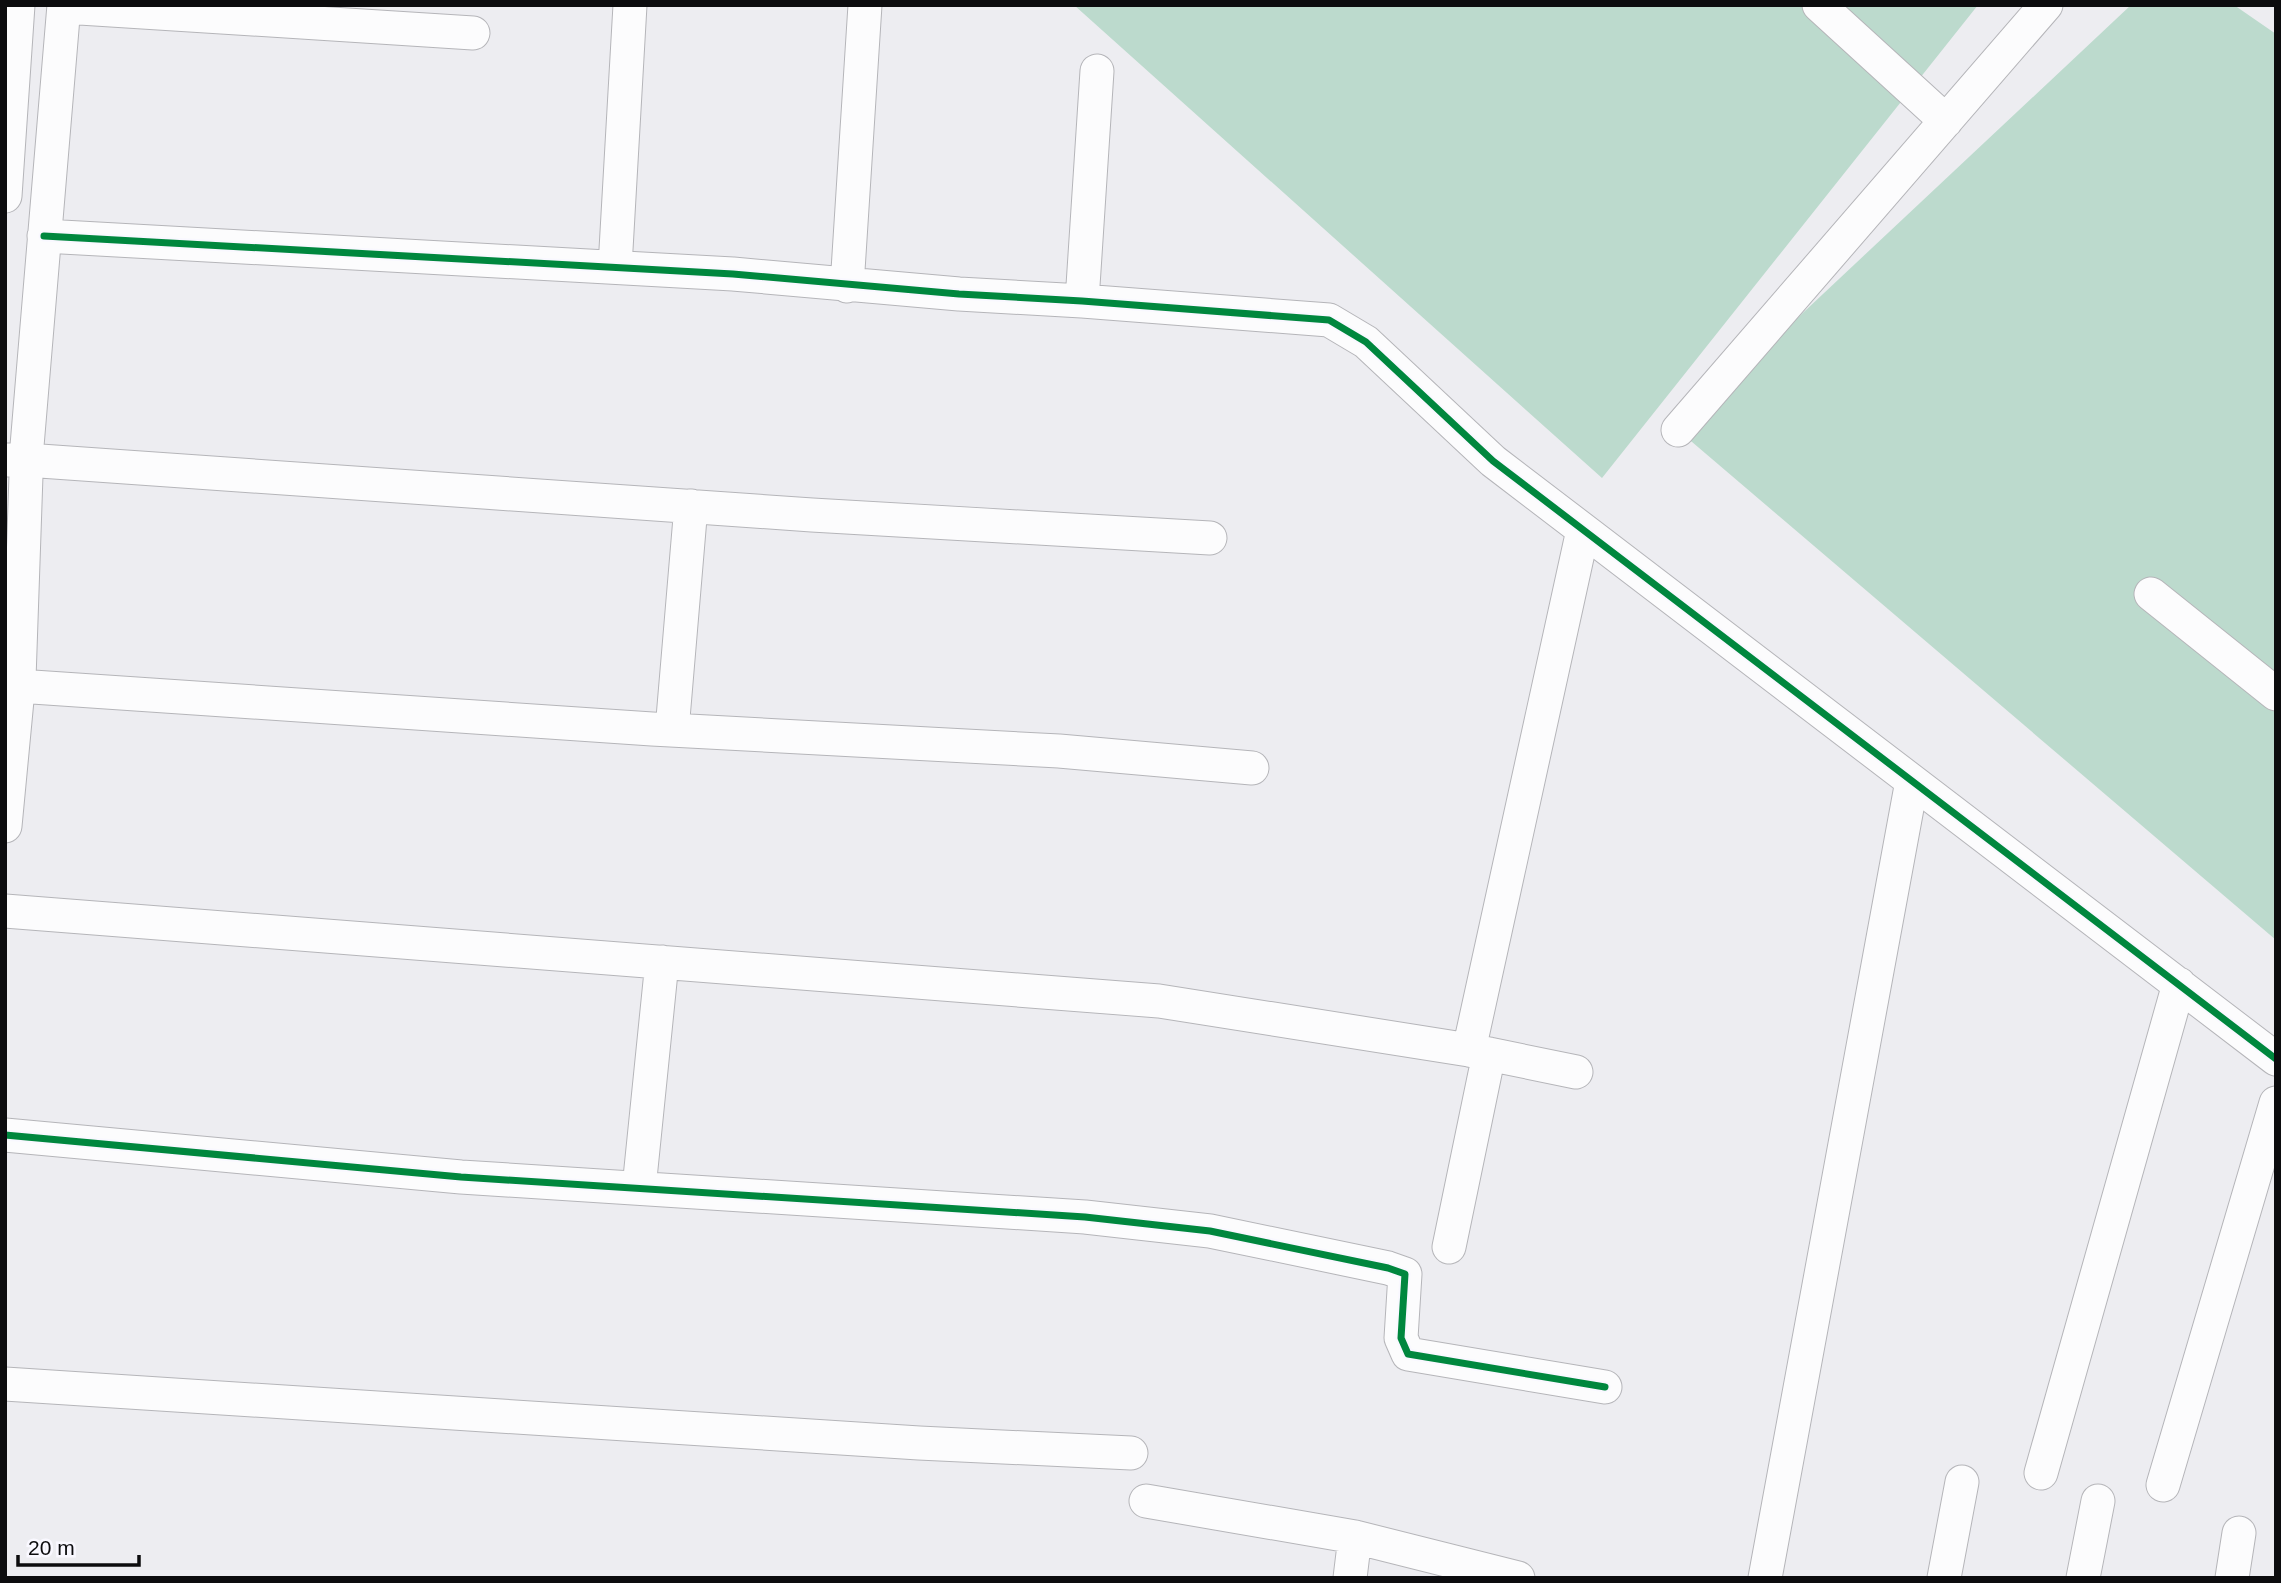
<svg xmlns="http://www.w3.org/2000/svg" width="2281" height="1583" font-family="Arial,sans-serif">
	<style>
		.green { fill: #bcdacd }
		.lines { fill: none; stroke-linecap: round; stroke-linejoin: round }
		.minor-casing { stroke: #b5b5b9; stroke-width: 35 }
		.minor { stroke: #fcfcfd; stroke-width: 33 }
		.cycleway-casing { stroke: #f9f8ff; stroke-width: 11 }
		.cycleway { stroke: #00873e; stroke-width: 7 }
	</style>
	<rect width="100%" height="100%" fill="#ededf1"/>
	<!-- green -->
	<path class="green" d="M 1074,5 L 1978,5 L 1602,478 Z
		M 2131,5 L 2234,5 L 2276,34 L 2276,940 L 1678,430 Z"/>
	<g class="lines">
		<!-- minor casing -->
		<g class="minor-casing">
			<path id="minor" d="M 1819,5 L 1946,121
				M 64,7 L 473,33
				M 5,196 L 18,5
				M 44,236 L 733,274 L 959,294 L 1082,301 L 1329,320 L 1366,342 L 1493,461 L 2276,1059
				M 615,267 L 630,5
				M 847,286 L 865,5
				M 1082,301 L 1097,71
				M 1678,430 L 2046,5
				M 5,460 L 26,460 L 812,515 L 1210,538
				M 2151,594 L 2276,694
				M 18,686 L 652,729 L 1059,751 L 1252,768
				M 672,730 L 691,506
				M 5,826 L 19,679 L 27,446 L 64,5
				M 5,911 L 1159,1001 L 1469,1050 L 1576,1072
				M 1469,1050 L 1583,530
				M 5,1135 L 461,1177 L 1085,1217 L 1210,1231 L 1388,1268 L 1405,1274 L 1401,1338 L 1408,1354 L 1605,1387
				M 639,1188 L 662,962
				M 1449,1247 L 1489,1054
				M 5,1384 L 919,1443 L 1131,1453
				M 2041,1473 L 2179,984
				M 2163,1485 L 2276,1103
				M 1146,1501 L 1355,1537 L 1518,1578
				M 1350,1578 L 1355,1537
				M 1765,1578 L 1912,781
				M 1944,1578 L 1962,1482
				M 2083,1578 L 2098,1501
				M 2232,1578 L 2239,1533"/>
		</g>
		<!-- minor -->
		<use href="#minor" class="minor"/>
		<!-- cycleway casing -->
		<g class="cycleway-casing">
			<path id="cycleway" d="M 44,236 L 733,274 L 959,294 L 1082,301 L 1329,320 L 1366,342 L 1493,461 L 2276,1059
				M 5,1135 L 461,1177 L 1085,1217 L 1210,1231 L 1388,1268 L 1405,1274 L 1401,1338 L 1408,1354 L 1605,1387"/>
		</g>
		<!-- cycleway -->
		<use href="#cycleway" class="cycleway"/>
	</g>
	<!-- border -->
	<rect width="2281" height="1583" fill="none" stroke="#0c0c0e" stroke-width="14"/>
	<!-- scale -->
	<path d="M18 1555v10h121v-10" fill="none" stroke="#0c0c0e" stroke-width="3.5"/>
	<text x="28" y="1555" font-size="21" fill="#0c0c0e" stroke="#f9f8ff" stroke-width="5" paint-order="stroke">20 m</text>
</svg>
